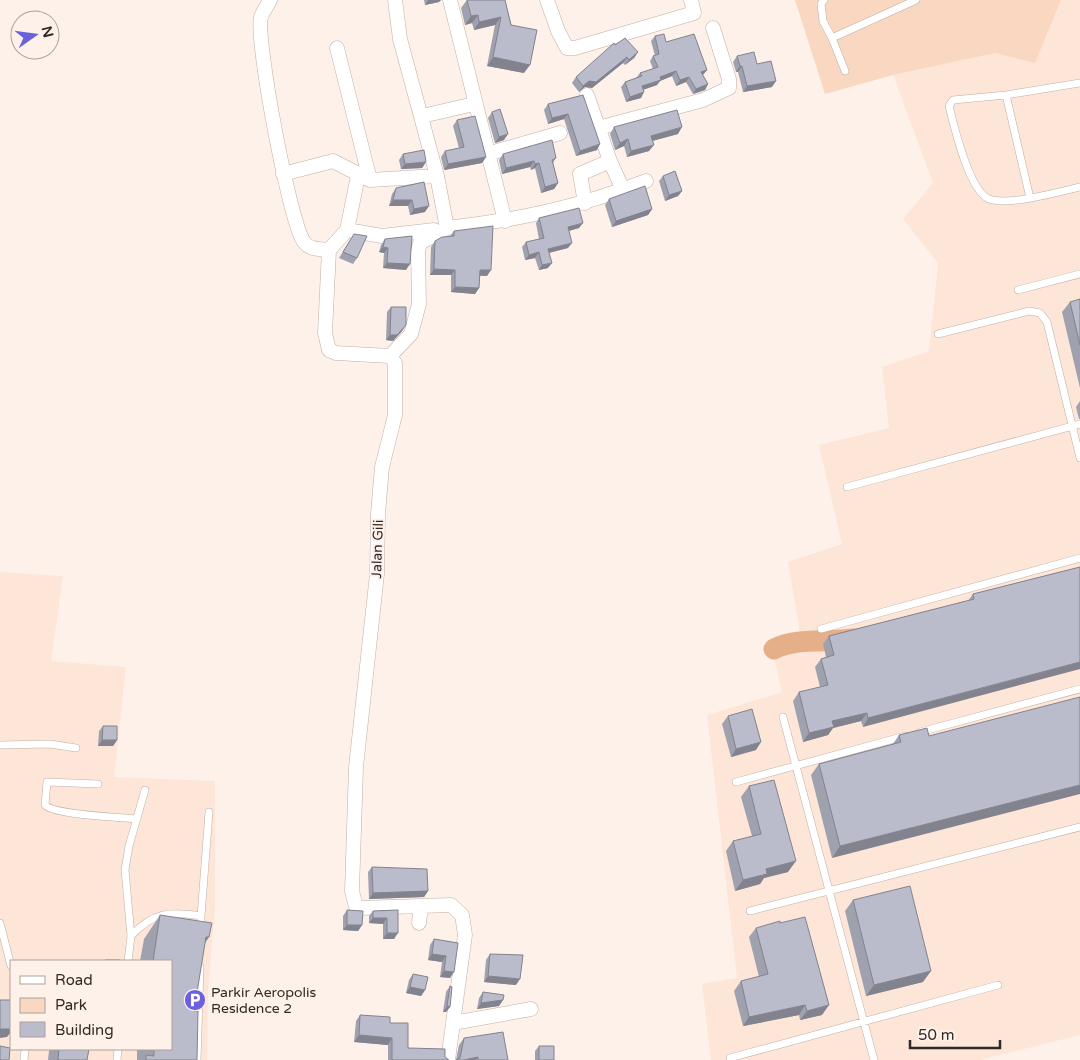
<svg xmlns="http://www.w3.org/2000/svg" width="1080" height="1060" font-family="'Varela Round',sans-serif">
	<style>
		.built { fill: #fde6d7; fill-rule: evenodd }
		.green { fill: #f9d7c1 }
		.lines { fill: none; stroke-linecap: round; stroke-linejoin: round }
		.river { stroke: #e5af8a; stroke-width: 21 }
		.lane-casing { stroke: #beafa5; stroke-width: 8 }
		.street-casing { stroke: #beafa5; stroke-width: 15 }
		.lane { stroke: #fff; stroke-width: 7 }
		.street { stroke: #fff; stroke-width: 14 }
		.wall { fill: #a0a1af }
		.shaded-wall { fill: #82838e }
		.building { fill: #babbcb; stroke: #82838e }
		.labels { text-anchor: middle; stroke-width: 4; stroke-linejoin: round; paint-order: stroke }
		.street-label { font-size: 14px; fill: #302a26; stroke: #fef1e9 }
		.poi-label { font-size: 14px; fill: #302a26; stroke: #fef1e9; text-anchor: start }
	</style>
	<rect width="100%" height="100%" fill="#fef1e9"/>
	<!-- built -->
	<path class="built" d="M 1061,0 L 1080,0 L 1080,1035 L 980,1060 L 711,1060 L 702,984 L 737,978 L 707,715 L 782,692 L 771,645 L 801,639 L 788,562 L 842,544 L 819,445 L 889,428 L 882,367 L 929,351 L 938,263 L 903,219 L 933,183 L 893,75 L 995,53 L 1035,62 Z
		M 0,572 L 63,576 L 51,661 L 126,667 L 114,777 L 215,781 L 215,906 L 208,993 L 207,1060 L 0,1060 ZM 11,961 L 171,961 L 171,1049 L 11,1049 Z"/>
	<!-- green -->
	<path class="green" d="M 795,0 L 1061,0 L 1035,63 L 995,53 L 893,75 L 825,94 Z"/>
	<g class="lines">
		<!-- river -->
		<path class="river" d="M 774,649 C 797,637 827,643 854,639"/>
		<!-- lane casing -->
		<g class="lane-casing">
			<path id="lane" d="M 824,0 L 821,4 L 823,21 L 832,38 L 916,0
				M 832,38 L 845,71
				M 1080,83 L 1006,95 L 953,100 L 949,106 C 954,126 969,191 989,199 C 1008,206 1059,192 1080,187
				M 1006,95 L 1030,198
				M 1018,290 L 1080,274
				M 938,334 L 1029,311 L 1040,313 L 1047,322 L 1080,458
				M 847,487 L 1080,424
				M 821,629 L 1080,558
				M 783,717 L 874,1060
				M 920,732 L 1080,689
				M 0,745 L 50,744 L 76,748
				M 736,782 L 905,736
				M 98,784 L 47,782 L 45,805 C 54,815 120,817 136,819
				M 750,911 L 1080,827
				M 201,916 L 209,812
				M 0,923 L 11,966
				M 131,936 C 153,912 170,911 201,916 L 201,929
				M 128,961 L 131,936 L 125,870 L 129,846 L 145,790
				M 730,1058 L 998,985
				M 24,1060 L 25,1049
				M 117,1060 L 118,1049
				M 197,1060 L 200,967"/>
		</g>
		<!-- street casing -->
		<g class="street-casing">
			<path id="street" d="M 270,0 C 268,5 263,11 261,17 C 255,38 290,224 304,242 C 310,250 320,249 329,250
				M 395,0 L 400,39 L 437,176 L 447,228 C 517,220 580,207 646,181
				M 450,0 L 505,221
				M 547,0 L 558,31 L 567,48 L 575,48 L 694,13 L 691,0
				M 337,48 L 370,180
				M 587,95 L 610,161 L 623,190
				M 422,116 L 474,104
				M 598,128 L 703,100 L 729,88 L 729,79 L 713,28
				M 487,154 L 560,133
				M 283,174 L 333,161 L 370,180 L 437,176
				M 585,203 L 580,174 L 610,161
				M 347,230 L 382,236 L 434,230
				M 329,250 L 325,333 L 329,350 L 336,353 L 390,356
				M 329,250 L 347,230 L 358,176
				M 390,356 L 395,363 L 395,415 L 382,467 L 378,513 L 377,574 L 356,767 L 352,891 L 356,907 L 360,908 L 451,905 L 462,915 L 465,935 L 448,1060
				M 390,356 L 411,334 L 419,304 L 418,251 L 420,243 L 447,228
				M 419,923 L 421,906
				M 453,1023 L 531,1009"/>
		</g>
		<!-- lane -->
		<use href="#lane" class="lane"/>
		<!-- street -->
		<use href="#street" class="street"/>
	</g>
	<!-- wall -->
	<path class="wall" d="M 424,0 L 441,0 L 439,2 L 425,5 Z
		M 467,0 L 505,0 L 524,73 L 487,66 L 495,25 L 474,30 L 472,23 L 465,25 L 461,8 Z
		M 655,36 L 666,42 L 707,70 L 702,75 L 708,84 L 705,90 L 693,94 L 686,82 L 676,86 L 672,76 L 660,81 L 657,85 L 643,90 L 641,98 L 626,102 L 621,87 L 625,82 L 636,78 L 640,73 L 653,69 L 650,61 L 653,56 L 655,56 L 651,41 Z
		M 615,45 L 638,52 L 634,58 L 625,65 L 623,63 L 592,88 L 585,87 L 579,92 L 572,83 L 576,77 Z
		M 737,56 L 757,64 L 772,87 L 743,92 L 738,72 L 736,72 L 733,62 Z
		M 583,95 L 597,150 L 576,156 L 564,119 L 548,124 L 544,110 L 548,104 Z
		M 492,112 L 504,140 L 495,143 L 488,118 Z
		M 457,120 L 486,157 L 482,163 L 444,170 L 441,157 L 445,151 L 459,148 L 453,126 Z
		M 614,127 L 678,134 L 653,141 L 649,151 L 627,157 L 624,146 L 615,150 L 610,134 Z
		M 403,154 L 426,162 L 422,168 L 401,169 L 399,160 Z
		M 503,154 L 556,158 L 553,163 L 558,183 L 554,189 L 541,193 L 535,168 L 531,170 L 530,167 L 502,174 L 499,160 Z
		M 663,176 L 682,191 L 678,196 L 665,201 L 659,181 Z
		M 424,182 L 425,212 L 410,215 L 408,206 L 389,206 L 392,194 L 396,188 Z
		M 609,199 L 652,209 L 648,215 L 612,227 L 605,205 Z
		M 539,218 L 579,228 L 569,231 L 568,248 L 549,253 L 548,268 L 539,270 L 535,258 L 525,260 L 522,247 L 526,242 L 539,239 L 536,223 Z
		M 454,231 L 487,276 L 480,276 L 479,288 L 475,294 L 451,292 L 451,275 L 430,275 L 431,247 L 435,241 L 450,236 Z
		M 354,234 L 357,258 L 353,264 L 339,258 Z
		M 385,239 L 406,270 L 383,268 L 384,253 L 379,252 L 381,245 Z
		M 1080,299 L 1080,388 L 1062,312 L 1070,302 Z
		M 391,307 L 402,331 L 393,341 L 386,340 L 387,312 Z
		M 1080,401 L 1080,419 L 1079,419 L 1076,407 Z
		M 1080,567 L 863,727 L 861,721 L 833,728 L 828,735 L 803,742 L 793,701 L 799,692 L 820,687 L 815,667 L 821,659 L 826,657 L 823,644 L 829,636 L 968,601 L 973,594 Z
		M 728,716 L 756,750 L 731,757 L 722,724 Z
		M 103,726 L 117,740 L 113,746 L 98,746 L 99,731 Z
		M 899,735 L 929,736 L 832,858 L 811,775 L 819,764 L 893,744 Z
		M 749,786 L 788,872 L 764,878 L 760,884 L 735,891 L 726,851 L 733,841 L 752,836 L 741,797 Z
		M 372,867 L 428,891 L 424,897 L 369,899 L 368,872 Z
		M 853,900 L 923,982 L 866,996 L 845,911 Z
		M 347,910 L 362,925 L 358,931 L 343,930 L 343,916 Z
		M 398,910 L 394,939 L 383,939 L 383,924 L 369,923 L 369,916 L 373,911 Z
		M 160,915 L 204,945 L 194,1011 L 197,1060 L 137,1060 L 137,1049 L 171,1049 L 171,961 L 140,961 L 144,939 Z
		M 756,928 L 822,1015 L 800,1020 L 799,1015 L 743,1026 L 734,991 L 741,981 L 759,977 L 749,937 Z
		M 434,939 L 458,943 L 450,978 L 440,977 L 442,962 L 428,960 L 430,945 Z
		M 490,954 L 516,985 L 484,982 L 486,960 Z
		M 413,974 L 425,990 L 421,996 L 406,993 L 409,980 Z
		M 450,986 L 450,1007 L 446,1012 L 443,1012 L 446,992 Z
		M 483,992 L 503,1000 L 499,1006 L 477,1009 L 479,998 Z
		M 360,1015 L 390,1023 L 408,1048 L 445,1057 L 449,1060 L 388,1060 L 388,1045 L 354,1042 L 356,1021 Z
		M 464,1038 L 508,1060 L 456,1060 L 459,1045 Z
		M 539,1046 L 554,1060 L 535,1060 L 535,1051 Z
		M 50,1049 L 89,1049 L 87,1060 L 48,1060 L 49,1051 Z"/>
	<!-- shaded-wall -->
	<path class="shaded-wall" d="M 428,0 L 441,0 L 439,2 L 425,5 Z
		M 478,15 L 472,23 L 465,25 L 471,16 Z
		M 501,17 L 495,25 L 474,30 L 479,22 Z
		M 638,52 L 634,58 L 625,65 L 629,60 Z
		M 493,57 L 530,65 L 524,73 L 487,66 Z
		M 627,57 L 623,63 L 592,88 L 585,87 L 579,92 L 583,86 L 589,81 Z
		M 740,66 L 742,66 L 738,72 L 736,72 Z
		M 707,70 L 703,75 L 697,77 L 701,72 Z
		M 676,71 L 672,76 L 660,81 L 657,85 L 639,91 L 642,86 L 660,77 Z
		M 689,77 L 686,82 L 676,86 L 680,80 Z
		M 776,81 L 772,87 L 743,92 L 747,86 Z
		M 708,84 L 705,90 L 693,94 L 696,89 Z
		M 644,92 L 641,98 L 626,102 L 630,97 Z
		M 568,114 L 564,119 L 548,124 L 552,118 Z
		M 682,127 L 678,134 L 647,142 L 651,136 Z
		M 508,134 L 504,140 L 495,143 L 499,137 Z
		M 628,139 L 624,146 L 615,150 L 620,143 Z
		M 600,144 L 597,150 L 576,156 L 580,151 Z
		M 654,145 L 649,151 L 627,157 L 631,151 Z
		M 486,157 L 482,163 L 444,170 L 448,164 Z
		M 534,161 L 530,167 L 502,174 L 506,168 Z
		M 426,162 L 422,168 L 401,169 L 405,164 Z
		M 539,163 L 535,168 L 531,170 L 535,164 Z
		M 558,183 L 554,189 L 541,193 L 545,187 Z
		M 682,191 L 678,196 L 665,201 L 669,195 Z
		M 393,200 L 412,200 L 408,206 L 389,206 Z
		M 429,206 L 425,212 L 410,215 L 414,209 Z
		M 652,209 L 648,215 L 612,227 L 616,221 Z
		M 583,223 L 579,228 L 564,232 L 568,227 Z
		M 572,243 L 568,248 L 544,254 L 548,249 Z
		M 383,247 L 388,248 L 384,253 L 379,252 Z
		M 539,252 L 535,258 L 525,260 L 529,255 Z
		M 387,263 L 410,264 L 406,270 L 383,268 Z
		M 552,263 L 548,268 L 539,270 L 542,265 Z
		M 434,269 L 455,270 L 451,275 L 430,275 Z
		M 480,270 L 491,270 L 487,276 L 476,275 Z
		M 455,287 L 479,288 L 475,294 L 451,292 Z
		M 406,325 L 402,331 L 393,341 L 386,340 L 390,335 Z
		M 1080,662 L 1080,669 L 863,727 L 868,718 Z
		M 867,713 L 861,721 L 833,728 L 828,735 L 803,742 L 809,733 L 832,721 Z
		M 102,740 L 117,740 L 113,746 L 98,746 Z
		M 761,742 L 756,750 L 731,757 L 736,749 Z
		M 1080,785 L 1080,794 L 832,858 L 840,846 Z
		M 796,861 L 788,872 L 764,878 L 760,884 L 735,891 L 743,880 L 766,869 Z
		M 428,891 L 424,897 L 369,899 L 373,893 Z
		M 373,918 L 387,918 L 383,924 L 369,923 Z
		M 347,925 L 362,925 L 358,931 L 343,930 Z
		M 387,933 L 398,933 L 394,939 L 383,939 Z
		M 206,937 L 209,937 L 193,961 Z
		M 432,954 L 446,956 L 442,962 L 428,960 Z
		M 444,971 L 454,972 L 450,978 L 440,977 Z
		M 931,971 L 923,982 L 866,996 L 874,985 Z
		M 488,976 L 520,979 L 516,985 L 484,982 Z
		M 410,987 L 425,990 L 421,996 L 406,993 Z
		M 503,1000 L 499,1006 L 477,1009 L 481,1003 Z
		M 805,1005 L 799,1015 L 743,1026 L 749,1017 Z
		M 829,1005 L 822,1015 L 800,1020 L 807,1011 Z
		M 447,1006 L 450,1007 L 446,1012 L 443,1012 Z
		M 0,1029 L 11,1029 L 11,1032 L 7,1037 L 0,1038 Z
		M 359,1035 L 392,1038 L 388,1045 L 354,1042 Z
		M 478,1057 L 476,1060 L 464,1060 Z"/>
	<!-- building -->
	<path class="building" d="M 467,0 L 505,0 L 511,25 L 537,30 L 530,65 L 493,57 L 501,17 L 479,22 L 478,15 L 471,16 Z
		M 664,34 L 666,42 L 694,34 L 707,70 L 701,72 L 708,84 L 696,89 L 689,77 L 680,80 L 676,71 L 660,77 L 661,80 L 642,86 L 644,92 L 630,97 L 625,82 L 642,76 L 640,73 L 658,67 L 653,56 L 659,54 L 655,36 Z
		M 625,38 L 638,52 L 629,60 L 627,57 L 596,82 L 589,81 L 583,86 L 576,77 L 614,43 L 615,45 Z
		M 754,52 L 757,64 L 771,61 L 776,81 L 747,86 L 742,66 L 740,66 L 737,56 Z
		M 583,95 L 600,144 L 580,151 L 568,114 L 552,118 L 548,104 Z
		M 500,109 L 508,134 L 499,137 L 492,112 Z
		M 677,110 L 682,127 L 651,136 L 654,145 L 631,151 L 628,139 L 620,143 L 614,127 Z
		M 475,116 L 486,157 L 448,164 L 445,151 L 464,147 L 457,120 Z
		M 552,140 L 556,158 L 552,160 L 558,183 L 545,187 L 539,163 L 535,164 L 534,161 L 506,168 L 503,154 Z
		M 424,150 L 426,162 L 405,164 L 403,154 Z
		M 675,171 L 682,191 L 669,195 L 663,176 Z
		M 424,182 L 429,206 L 414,209 L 412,200 L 393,200 L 396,188 Z
		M 645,186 L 652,209 L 616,221 L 609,199 Z
		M 579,208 L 583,223 L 568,227 L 572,243 L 548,249 L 552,263 L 542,265 L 539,252 L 529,255 L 526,242 L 544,238 L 539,218 Z
		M 493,226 L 491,270 L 480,270 L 479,288 L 455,287 L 455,270 L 434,269 L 435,241 L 442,237 L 454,236 L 454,231 Z
		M 354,234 L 367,236 L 357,258 L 343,252 Z
		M 412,236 L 410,264 L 387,263 L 388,248 L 383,247 L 385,239 Z
		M 1080,299 L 1080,345 L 1070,302 Z
		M 391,307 L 406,307 L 406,325 L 397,335 L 390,335 Z
		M 1080,567 L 1080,662 L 868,718 L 867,713 L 832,721 L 834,727 L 809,733 L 799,692 L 828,685 L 821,659 L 834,655 L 829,636 L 974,599 L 973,594 Z
		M 1080,697 L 1080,785 L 840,846 L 819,764 L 901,742 L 899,735 L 927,728 L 929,736 Z
		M 752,709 L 761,742 L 736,749 L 728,716 Z
		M 103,726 L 117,726 L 117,740 L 102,740 Z
		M 774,780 L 796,861 L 766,869 L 767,874 L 743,880 L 733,841 L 761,834 L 749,786 Z
		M 372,867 L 427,869 L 428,891 L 373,893 Z
		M 910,886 L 931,971 L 874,985 L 853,900 Z
		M 347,910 L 363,911 L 362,925 L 347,925 Z
		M 398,910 L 398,933 L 387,933 L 387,918 L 373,918 L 373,911 Z
		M 160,915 L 212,923 L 209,937 L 206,937 L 194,1011 L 198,1011 L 197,1060 L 146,1060 L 146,1055 L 154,1056 L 154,1049 L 171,1049 L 171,961 L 153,961 Z
		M 805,917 L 829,1005 L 807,1011 L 805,1005 L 749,1017 L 741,981 L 768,974 L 756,928 L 780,921 L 780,923 Z
		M 434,939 L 458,943 L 454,972 L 444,971 L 446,956 L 432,954 Z
		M 490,954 L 523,955 L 520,979 L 488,976 Z
		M 105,960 L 120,960 L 120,961 L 105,961 Z
		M 413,974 L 428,977 L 425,990 L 410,987 Z
		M 450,986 L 452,987 L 450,1007 L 447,1006 Z
		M 483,992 L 504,995 L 503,1000 L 481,1003 Z
		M 0,1000 L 11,1000 L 11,1029 L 0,1029 Z
		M 360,1015 L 390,1017 L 390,1023 L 408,1023 L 408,1048 L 445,1049 L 445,1057 L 449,1060 L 392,1060 L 392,1038 L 359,1035 Z
		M 503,1032 L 508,1060 L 478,1060 L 478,1057 L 464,1060 L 456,1060 L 460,1058 L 464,1038 Z
		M 0,1046 L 10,1048 L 9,1060 L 0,1060 Z
		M 539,1046 L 554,1046 L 554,1060 L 539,1060 Z
		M 59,1049 L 89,1049 L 87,1060 L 58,1060 Z"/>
	<!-- icons -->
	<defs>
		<g id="parking-disc" transform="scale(1.125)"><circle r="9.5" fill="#6a61db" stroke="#fef1e9"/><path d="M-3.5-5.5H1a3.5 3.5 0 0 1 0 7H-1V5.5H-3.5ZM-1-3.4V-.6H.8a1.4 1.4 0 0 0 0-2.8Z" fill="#fff"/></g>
	</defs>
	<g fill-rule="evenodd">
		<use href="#parking-disc" x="195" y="1000"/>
	</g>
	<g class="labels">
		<!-- street labels -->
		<g class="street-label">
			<text transform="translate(377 549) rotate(-88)" y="5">Jalan Gili</text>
		</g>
		<!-- poi labels -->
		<g class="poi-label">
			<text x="211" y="997">Parkir Aeropolis<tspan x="211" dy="16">Residence 2</tspan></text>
		</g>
	</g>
	<!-- legend -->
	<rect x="10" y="960" width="162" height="90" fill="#fef1e9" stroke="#aca19b"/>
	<rect x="20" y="976" width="25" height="8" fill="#ffffff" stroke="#aca19b"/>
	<text x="55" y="985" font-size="15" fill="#302a26">Road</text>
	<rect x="20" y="998" width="25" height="15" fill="#f9d7c1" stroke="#aca19b"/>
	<text x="55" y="1010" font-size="15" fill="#302a26">Park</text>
	<rect x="20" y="1022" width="25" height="15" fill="#babbcb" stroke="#aca19b"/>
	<text x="55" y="1035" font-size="15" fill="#302a26">Building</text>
	<!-- north arrow -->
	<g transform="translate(35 35) rotate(76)"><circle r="24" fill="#fef1e9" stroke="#aca19b"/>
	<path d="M0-4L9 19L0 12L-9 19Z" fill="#6a61db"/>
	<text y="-8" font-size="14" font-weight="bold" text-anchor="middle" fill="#302a26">N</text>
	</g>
	<!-- scale -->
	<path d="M910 1040v8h90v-8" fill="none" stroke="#302a26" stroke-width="2.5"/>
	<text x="918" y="1040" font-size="15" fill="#302a26" stroke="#fef1e9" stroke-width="4" paint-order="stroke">50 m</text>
</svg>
